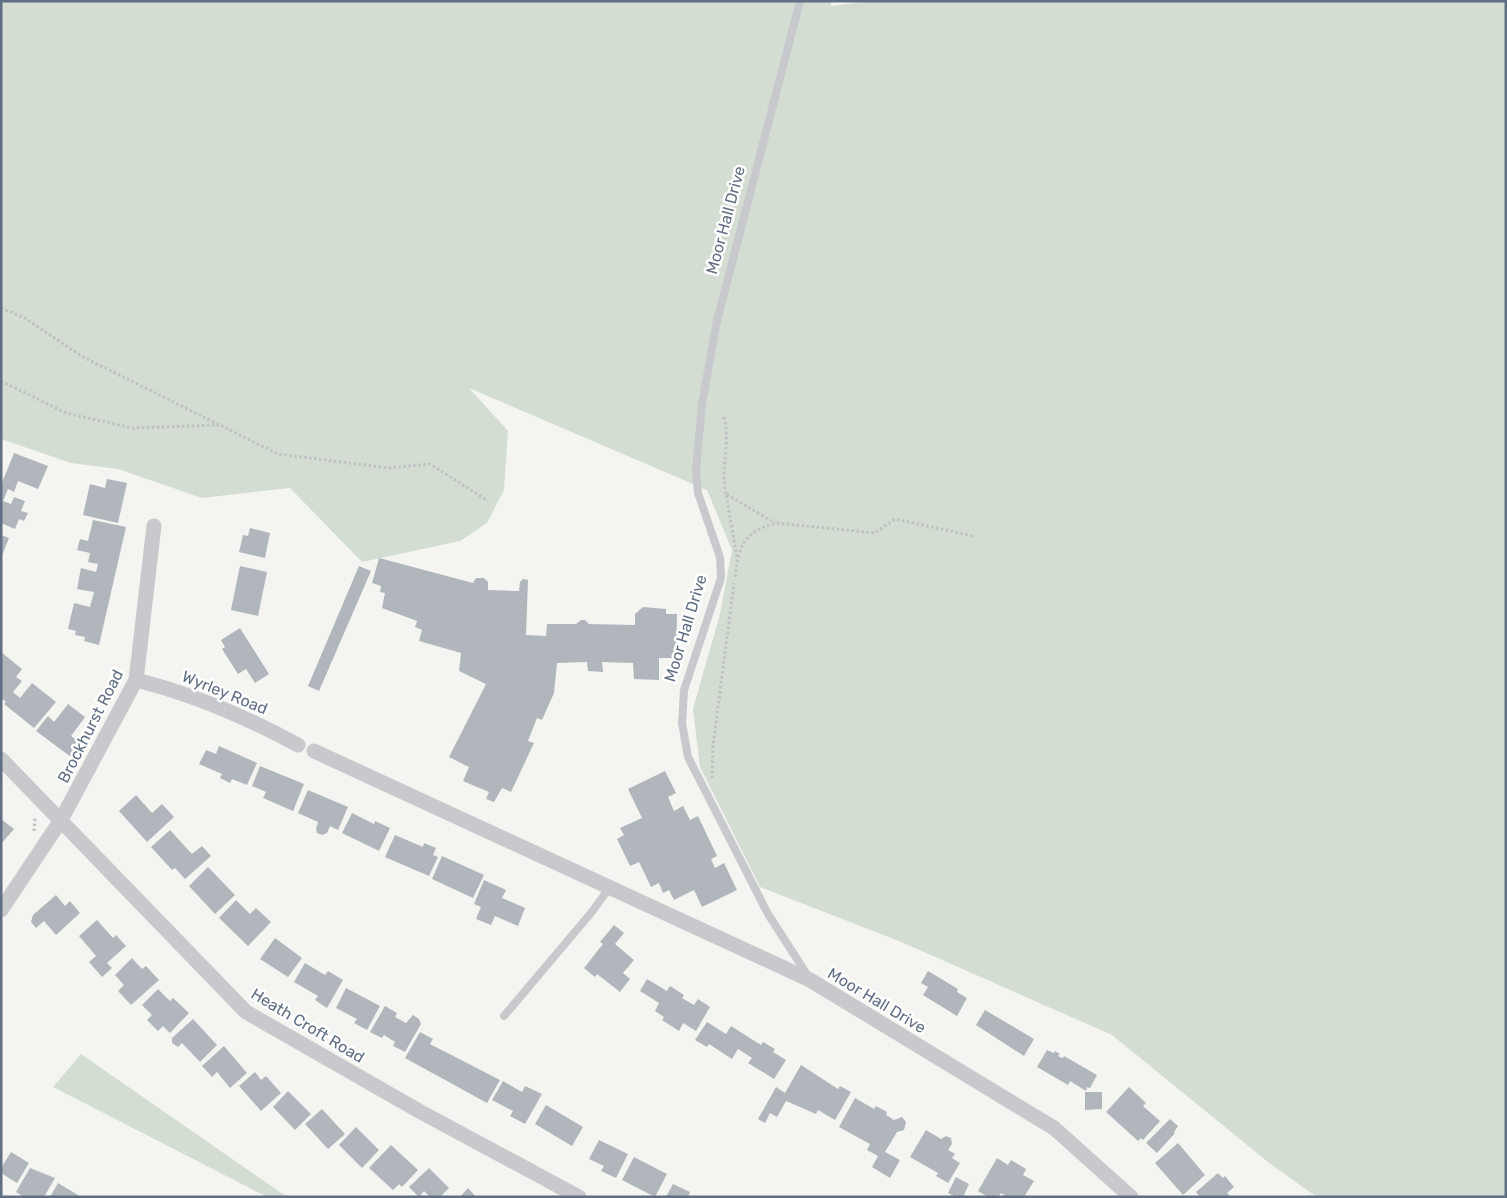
<svg xmlns="http://www.w3.org/2000/svg" width="1507" height="1198" font-family="Rubik,sans-serif">
	<style>
		.green { fill: #d4ddd1 }
		.building { fill: #b1b6bd }
		.lines { fill: none; stroke-linecap: round; stroke-linejoin: round }
		.path { stroke: #c0c1c3; stroke-width: 3; stroke-dasharray: 2.5 2.5; stroke-linecap: butt }
		.service { stroke: #c7c9cd; stroke-width: 8 }
		.minor { stroke: #c7c9cd; stroke-width: 15 }
		.labels { text-anchor: middle; stroke-width: 5; stroke-linejoin: round; paint-order: stroke }
		.street-label { font-size: 16px; fill: #616f84; stroke: #fff }
	</style>
	<rect width="100%" height="100%" fill="#f4f5f0"/>
	<!-- green -->
	<path class="green" d="M 1,1 L 831,1 L 831,6 L 872,1 L 1506,1 L 1506,1197 L 1317,1197 L 1273,1166 L 1112,1035 L 899,941 L 760,887 L 700,767 L 693,709 L 720,614 L 732,550 L 707,490 L 469,388 L 508,431 L 504,490 L 487,523 L 460,541 L 362,562 L 290,488 L 202,498 L 118,469 L 71,463 L 1,439 Z
		M 81,1054 L 287,1197 L 267,1197 L 53,1087 Z"/>
	<!-- building -->
	<path class="building" d="M 14,453 L 48,466 L 38,489 L 18,481 L 14,492 L 8,489 L 3,501 L 11,504 L 14,497 L 25,501 L 21,511 L 28,513 L 24,521 L 19,519 L 15,529 L 1,523 L 1,485 Z
		M 107,479 L 127,483 L 118,523 L 83,515 L 90,484 L 105,488 Z
		M 93,520 L 126,527 L 99,645 L 84,641 L 85,637 L 75,635 L 76,631 L 68,629 L 74,603 L 90,607 L 94,592 L 77,589 L 81,568 L 96,572 L 98,564 L 88,562 L 90,553 L 77,550 L 80,539 L 88,541 Z
		M 250,528 L 270,533 L 265,558 L 239,552 L 243,535 L 248,536 Z
		M 1,535 L 9,538 L 1,558 Z
		M 379,558 L 473,583 L 476,578 L 484,578 L 488,582 L 488,590 L 519,591 L 520,582 L 523,579 L 528,580 L 526,635 L 546,636 L 547,624 L 576,624 L 581,620 L 585,620 L 589,624 L 635,625 L 635,614 L 643,607 L 666,609 L 666,614 L 677,614 L 676,658 L 659,658 L 659,680 L 634,679 L 633,663 L 602,662 L 603,672 L 588,671 L 587,662 L 557,663 L 554,693 L 542,720 L 537,718 L 528,741 L 534,743 L 511,792 L 502,788 L 494,802 L 486,799 L 489,792 L 463,781 L 469,767 L 449,757 L 486,684 L 459,671 L 461,653 L 419,641 L 422,630 L 415,627 L 417,621 L 382,608 L 385,593 L 380,592 L 381,586 L 372,583 Z
		M 240,566 L 267,572 L 258,616 L 231,610 Z
		M 359,566 L 371,571 L 319,691 L 308,686 Z
		M 240,628 L 269,674 L 255,683 L 246,669 L 238,674 L 222,649 L 225,647 L 221,640 Z
		M 1,652 L 22,669 L 16,677 L 22,681 L 13,692 L 20,698 L 32,683 L 56,702 L 34,728 L 4,704 L 6,702 L 1,698 Z
		M 68,704 L 85,717 L 71,736 L 85,746 L 75,760 L 36,731 L 48,716 L 54,722 Z
		M 219,746 L 257,763 L 247,785 L 232,779 L 230,783 L 220,778 L 222,774 L 199,764 L 206,750 L 216,754 Z
		M 260,766 L 304,784 L 293,811 L 263,798 L 266,792 L 252,786 Z
		M 665,771 L 676,793 L 668,797 L 674,811 L 683,806 L 690,820 L 698,816 L 717,856 L 711,859 L 715,868 L 724,863 L 737,890 L 702,907 L 694,890 L 674,900 L 669,890 L 663,893 L 659,883 L 651,887 L 639,862 L 630,866 L 617,839 L 624,835 L 620,828 L 642,818 L 628,789 Z
		M 308,790 L 348,807 L 338,830 L 330,826 L 327,833 L 322,835 L 317,833 L 316,829 L 318,822 L 298,813 Z
		M 136,795 L 152,813 L 162,804 L 174,817 L 147,842 L 119,811 Z
		M 352,813 L 374,824 L 375,821 L 390,828 L 379,851 L 342,833 Z
		M 1,819 L 14,829 L 1,844 Z
		M 170,830 L 192,854 L 202,846 L 211,856 L 185,879 L 175,868 L 172,870 L 151,847 Z
		M 395,835 L 423,847 L 424,843 L 436,848 L 433,855 L 438,857 L 429,876 L 385,857 Z
		M 442,856 L 484,875 L 473,898 L 432,879 Z
		M 208,867 L 235,895 L 215,914 L 189,886 Z
		M 484,880 L 506,890 L 502,898 L 525,908 L 518,926 L 495,916 L 491,925 L 476,919 L 481,907 L 474,904 Z
		M 56,895 L 65,906 L 70,901 L 80,913 L 56,935 L 44,921 L 36,928 L 31,922 L 33,915 Z
		M 236,900 L 250,914 L 256,908 L 271,922 L 248,946 L 219,918 Z
		M 97,920 L 113,938 L 116,935 L 126,946 L 107,963 L 112,968 L 102,977 L 89,962 L 96,956 L 79,936 Z
		M 614,925 L 624,933 L 615,944 L 634,960 L 623,973 L 630,979 L 620,992 L 597,974 L 595,977 L 584,968 L 603,944 L 600,942 Z
		M 275,938 L 302,958 L 288,977 L 260,959 Z
		M 132,958 L 142,969 L 146,966 L 159,980 L 131,1005 L 118,991 L 124,985 L 115,975 Z
		M 305,963 L 325,975 L 328,971 L 343,980 L 327,1008 L 315,1000 L 318,996 L 294,982 Z
		M 928,971 L 958,989 L 957,992 L 967,998 L 957,1016 L 923,995 L 928,987 L 921,983 Z
		M 647,979 L 667,991 L 670,986 L 684,995 L 682,998 L 694,1005 L 698,999 L 710,1007 L 696,1031 L 683,1023 L 679,1031 L 662,1020 L 664,1017 L 655,1011 L 659,1003 L 640,991 Z
		M 346,988 L 380,1006 L 367,1030 L 354,1023 L 357,1019 L 336,1008 Z
		M 158,989 L 170,1001 L 173,998 L 189,1013 L 170,1033 L 163,1026 L 158,1031 L 147,1020 L 152,1015 L 142,1005 Z
		M 385,1006 L 397,1013 L 395,1017 L 406,1023 L 413,1015 L 419,1019 L 421,1024 L 405,1052 L 393,1046 L 395,1042 L 384,1035 L 382,1038 L 370,1032 Z
		M 985,1010 L 1034,1039 L 1024,1056 L 976,1025 Z
		M 193,1019 L 217,1045 L 200,1062 L 182,1043 L 178,1047 L 172,1043 L 172,1038 Z
		M 707,1022 L 726,1034 L 731,1026 L 761,1045 L 763,1042 L 775,1049 L 773,1052 L 786,1060 L 774,1079 L 748,1063 L 752,1058 L 738,1049 L 732,1059 L 709,1044 L 707,1047 L 695,1040 Z
		M 420,1032 L 433,1039 L 430,1044 L 500,1080 L 487,1103 L 405,1058 Z
		M 224,1046 L 247,1073 L 230,1088 L 217,1072 L 212,1077 L 202,1066 Z
		M 1047,1050 L 1054,1053 L 1055,1051 L 1060,1054 L 1058,1056 L 1063,1058 L 1064,1056 L 1097,1075 L 1090,1088 L 1087,1087 L 1086,1091 L 1070,1081 L 1068,1085 L 1037,1067 Z
		M 801,1065 L 838,1089 L 840,1086 L 851,1092 L 835,1120 L 818,1110 L 816,1114 L 786,1101 L 777,1117 L 770,1113 L 765,1123 L 758,1119 L 776,1087 L 785,1093 Z
		M 255,1072 L 261,1080 L 266,1076 L 281,1093 L 261,1111 L 239,1086 Z
		M 503,1081 L 522,1092 L 525,1086 L 542,1094 L 525,1124 L 510,1116 L 513,1111 L 492,1100 Z
		M 1129,1087 L 1146,1103 L 1143,1106 L 1160,1121 L 1143,1140 L 1141,1138 L 1138,1141 L 1106,1112 Z
		M 288,1091 L 311,1114 L 295,1130 L 273,1107 Z
		M 1085,1092 L 1102,1092 L 1102,1109 L 1085,1110 Z
		M 855,1098 L 874,1109 L 876,1106 L 887,1112 L 886,1115 L 894,1120 L 902,1117 L 906,1122 L 904,1130 L 897,1132 L 885,1152 L 900,1160 L 890,1178 L 872,1167 L 878,1156 L 867,1150 L 870,1144 L 839,1127 Z
		M 546,1105 L 583,1127 L 572,1146 L 535,1124 Z
		M 322,1109 L 345,1134 L 328,1149 L 305,1124 Z
		M 1170,1119 L 1178,1126 L 1174,1132 L 1175,1133 L 1157,1153 L 1146,1143 Z
		M 356,1127 L 379,1150 L 362,1168 L 339,1145 Z
		M 926,1130 L 941,1139 L 946,1136 L 951,1138 L 952,1144 L 948,1150 L 955,1154 L 952,1158 L 960,1163 L 948,1183 L 936,1176 L 938,1173 L 910,1157 Z
		M 599,1140 L 628,1154 L 616,1178 L 601,1171 L 604,1166 L 589,1159 Z
		M 1178,1143 L 1205,1175 L 1183,1195 L 1155,1163 Z
		M 391,1145 L 418,1170 L 402,1187 L 399,1184 L 393,1190 L 369,1168 Z
		M 11,1152 L 29,1163 L 17,1183 L 1,1173 L 1,1168 Z
		M 634,1157 L 667,1174 L 655,1197 L 622,1180 Z
		M 997,1158 L 1008,1165 L 1011,1160 L 1026,1169 L 1023,1175 L 1034,1181 L 1024,1197 L 1007,1197 L 1001,1193 L 998,1197 L 988,1197 L 978,1191 Z
		M 30,1168 L 55,1178 L 44,1197 L 24,1197 L 16,1192 Z
		M 429,1168 L 449,1188 L 440,1197 L 430,1197 L 424,1191 L 419,1197 L 409,1187 Z
		M 1218,1173 L 1223,1178 L 1225,1176 L 1234,1187 L 1227,1193 L 1231,1197 L 1200,1197 L 1196,1192 Z
		M 956,1177 L 969,1184 L 963,1197 L 956,1197 L 948,1193 Z
		M 58,1183 L 78,1195 L 77,1197 L 50,1197 Z
		M 673,1184 L 690,1192 L 688,1197 L 666,1197 Z
		M 468,1188 L 476,1197 L 460,1197 Z"/>
	<g class="lines">
		<!-- path -->
		<path class="path" d="M 1,308 L 23,317 L 83,357 L 278,454 L 389,468 L 430,464 L 488,501
			M 1,381 L 66,413 L 132,428 L 219,425
			M 724,417 C 731,445 720,466 726,494
			M 737,557 L 726,494 L 775,523
			M 735,577 C 739,545 744,531 777,523 L 875,533 L 895,519 L 973,536
			M 712,778 L 713,746 L 734,583
			M 34,831 L 35,817"/>
		<!-- service -->
		<path class="service" d="M 800,1 L 717,321 L 702,404 L 696,470 L 698,493 L 720,557 L 721,578 L 684,690 L 682,723 L 688,757 L 768,914 L 808,976
			M 504,1016 L 591,913 L 610,887"/>
		<!-- minor -->
		<path class="minor" d="M 136,680 C 193,694 246,717 298,745
			M 314,751 L 810,980 L 1054,1128 L 1131,1197
			M 1,759 L 246,1012 L 419,1111 L 579,1197
			M 1,910 L 61,820 L 136,680 L 154,526"/>
	</g>
	<g class="labels">
		<!-- street labels -->
		<g class="street-label">
			<text transform="translate(725 220) rotate(-75)" y="6">Moor Hall Drive</text>
			<text transform="translate(685 628) rotate(-73)" y="6">Moor Hall Drive</text>
			<text transform="translate(225 692) rotate(22)" y="6">Wyrley Road</text>
			<text transform="translate(90 726) rotate(-63)" y="6">Brockhurst Road</text>
			<text transform="translate(877 1000) rotate(31)" y="6">Moor Hall Drive</text>
			<text transform="translate(308 1025) rotate(31)" y="6">Heath Croft Road</text>
		</g>
	</g>
	<!-- border -->
	<rect width="1507" height="1198" fill="none" stroke="#616f84" stroke-width="5"/>
</svg>
